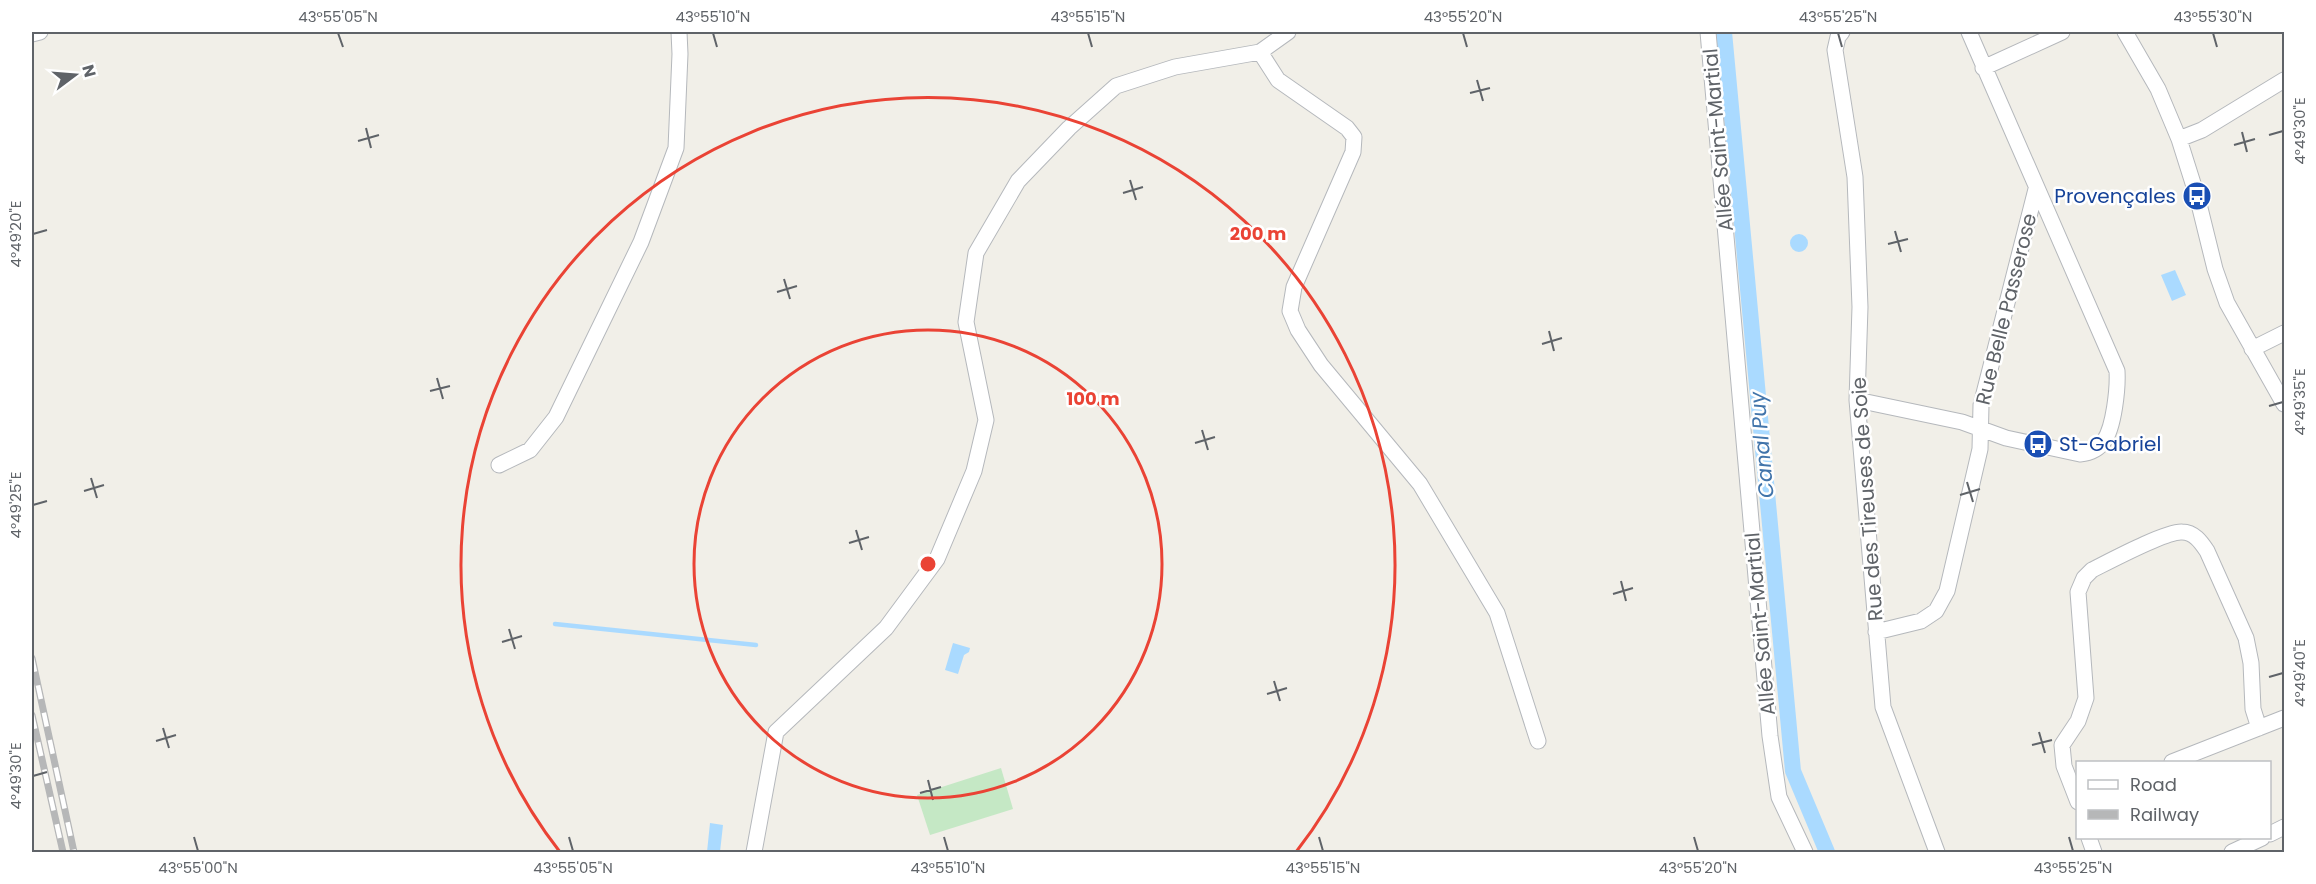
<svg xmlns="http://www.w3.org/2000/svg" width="2316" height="884" font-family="Poppins,sans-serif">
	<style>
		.green { fill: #c5e8c5 }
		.water { fill: #aadaff }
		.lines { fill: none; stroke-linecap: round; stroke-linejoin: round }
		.stream { stroke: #aadaff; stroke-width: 4.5 }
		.canal { stroke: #aadaff; stroke-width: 16 }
		.minor-casing { stroke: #b5b8bc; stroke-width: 17 }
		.minor { stroke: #fff; stroke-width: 15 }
		.rail-casing { stroke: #b6b7b8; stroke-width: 7 }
		.rail { stroke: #fff; stroke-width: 4.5; stroke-dasharray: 14; stroke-linecap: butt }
		.ticks { fill: none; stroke: #5f6368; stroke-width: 2 }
		.ring { fill: none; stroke: #ea4335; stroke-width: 3 }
		.labels { text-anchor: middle; stroke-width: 5; stroke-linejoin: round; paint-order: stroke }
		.street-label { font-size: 20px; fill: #5f6368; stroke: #fff }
		.transit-label { font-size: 20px; fill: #164399; stroke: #fff; text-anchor: end }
		.water-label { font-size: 21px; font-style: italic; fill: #4174aa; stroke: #fff }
		.centre { fill: #ea4335; stroke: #fff; stroke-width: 3 }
		.ring-label { font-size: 18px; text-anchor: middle; font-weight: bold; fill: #ea4335; stroke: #fff; stroke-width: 5; stroke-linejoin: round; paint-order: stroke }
		.neatline { fill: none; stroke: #5f6368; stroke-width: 2 }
		.ticks-label { font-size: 15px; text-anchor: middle; fill: #5f6368 }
	</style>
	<rect width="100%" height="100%" fill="#f1efe8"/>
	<!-- green -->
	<path class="green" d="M 1001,768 L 1013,809 L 930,835 L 917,795 Z"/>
	<!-- water -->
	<path class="water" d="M1790 243a9 9 0 1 1 18 0a9 9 0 1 1-18 0Z
		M 2175,270 L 2186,295 L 2172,301 L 2161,275 Z
		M 953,643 L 970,648 L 969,652 L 964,655 L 958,674 L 945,670 Z
		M 710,823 L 723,825 L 720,852 L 707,852 Z"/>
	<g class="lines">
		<!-- stream -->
		<path class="stream" d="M 555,624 L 756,645"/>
		<!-- canal -->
		<path class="canal" d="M 1724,32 L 1793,771 L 1827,852"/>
		<!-- minor casing -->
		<g class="minor-casing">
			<path id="minor" d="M 1708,32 L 1770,736 L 1779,797 L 1805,852
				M 1842,32 L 1838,37 L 1835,50 L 1855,177 L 1860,307 L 1857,400 L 1883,707 L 1937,852
				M 2125,32 L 2158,89 L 2179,139 L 2197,196 L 2215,269 L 2227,303 L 2284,404
				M 32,34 L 40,32
				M 1260,52 L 1278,80 L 1347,128 L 1354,137 L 1353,152 L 1294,287 L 1290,311 L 1298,330 L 1321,365 L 1420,484 L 1497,613 L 1538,741
				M 1983,68 L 2062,32
				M 2179,139 L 2202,130 L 2284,80
				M 2252,349 L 2284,333
				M 1857,400 L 1962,422 L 2006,438 L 2080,454 C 2090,453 2098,450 2104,441 C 2114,427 2118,388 2117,371 L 1969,32
				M 499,465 L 530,450 L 556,417 L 641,242 L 676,148 L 680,54 L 679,32
				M 1876,632 L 1921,621 L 1936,611 L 1947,591 L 1980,449 L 1981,405 L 2036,189
				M 2172,762 L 2284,718
				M 2078,802 L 2064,766 L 2062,745 L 2078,721 L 2086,698 L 2078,592 L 2084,578 L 2092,570 C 2110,561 2166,531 2182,532 C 2194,532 2201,542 2207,551 L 2246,638 L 2251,663 L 2253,709 L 2259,728
				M 2270,834 L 2284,827
				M 2089,838 L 2094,852
				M 754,852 L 776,732 L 886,628 L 937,559 L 974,471 L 986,420 L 966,322 L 976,253 L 1018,181 L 1069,128 L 1116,86 L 1175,67 L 1260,52 L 1288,32
				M 2232,852 L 2262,838"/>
		</g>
		<!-- minor -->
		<use href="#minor" class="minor"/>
		<!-- rail casing -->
		<g class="rail-casing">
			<path id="rail" d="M 32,658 L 74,852
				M 32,715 L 63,852"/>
		</g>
		<!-- rail -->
		<use href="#rail" class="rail"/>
	</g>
	<!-- ticks -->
	<path class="ticks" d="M 338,33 L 343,47M 713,33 L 717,47M 1088,33 L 1092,47M 1463,33 L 1467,47M 1838,33 L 1842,47M 2213,33 L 2217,47M 1477,80 L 1483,101M 1470,93 L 1490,88M 366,128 L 371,148M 2242,132 L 2247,152M 2269,135 L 2283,131M 358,141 L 379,135M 2234,145 L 2255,139M 1130,180 L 1136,200M 1123,193 L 1143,187M 1895,231 L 1901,252M 33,234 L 47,230M 1888,244 L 1908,239M 784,279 L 790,299M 777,292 L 797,286M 1549,331 L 1554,351M 1542,344 L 1562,338M 437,378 L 443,399M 430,391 L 450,386M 2269,406 L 2283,402M 1202,430 L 1208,450M 1195,443 L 1215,437M 91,478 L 97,498M 1967,482 L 1973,502M 84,491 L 104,485M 1960,495 L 1980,489M 33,505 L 47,501M 856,530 L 862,550M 849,543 L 869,537M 1621,581 L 1626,601M 1613,594 L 1633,588M 509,629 L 515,649M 502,642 L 522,636M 2269,677 L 2283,673M 1274,681 L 1280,701M 1267,694 L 1287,688M 163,728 L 169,748M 2039,732 L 2045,753M 156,741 L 176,735M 2032,745 L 2052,740M 33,776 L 47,772M 928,780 L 933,800M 920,793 L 941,787M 194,837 L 198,851M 569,837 L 573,851M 944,837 L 948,851M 1319,837 L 1323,851M 1694,837 L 1698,851M 2069,837 L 2073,851"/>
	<!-- distance rings -->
	<g class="ring">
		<circle cx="928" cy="564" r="234"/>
		<path d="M560 852A467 467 0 1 1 1296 852"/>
	</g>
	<!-- icons -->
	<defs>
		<g id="bus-disc" transform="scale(1.5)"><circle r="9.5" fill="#1a4fb4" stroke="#fff"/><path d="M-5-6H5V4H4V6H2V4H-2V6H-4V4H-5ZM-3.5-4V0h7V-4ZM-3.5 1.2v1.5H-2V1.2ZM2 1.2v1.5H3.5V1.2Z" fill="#fff"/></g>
	</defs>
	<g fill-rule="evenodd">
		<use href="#bus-disc" x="2197" y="196"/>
		<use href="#bus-disc" x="2038" y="444"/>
	</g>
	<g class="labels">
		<!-- street labels -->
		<g class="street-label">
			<text transform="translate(1718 140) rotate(-95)" y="7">Allée Saint-Martial</text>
			<text transform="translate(2006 309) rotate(-76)" y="7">Rue Belle Passerose</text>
			<text transform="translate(1867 499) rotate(-94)" y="7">Rue des Tireuses de Soie</text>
			<text transform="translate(1760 624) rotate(-95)" y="7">Allée Saint-Martial</text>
		</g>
		<!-- transit labels -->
		<g class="transit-label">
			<text x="2176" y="203">Provençales</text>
			<text x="2059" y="451" text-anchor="start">St-Gabriel</text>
		</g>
		<!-- water labels -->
		<g class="water-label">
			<text transform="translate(1762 445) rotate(-95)" y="7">Canal Puy</text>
		</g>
	</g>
	<circle cx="928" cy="564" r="9" class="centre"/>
	<g class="ring-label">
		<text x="1258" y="240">200 m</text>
		<text x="1093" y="405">100 m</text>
	</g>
	<!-- border -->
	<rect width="2316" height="884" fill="none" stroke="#ffffff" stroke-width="66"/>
	<!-- legend -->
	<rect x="2076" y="761" width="195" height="78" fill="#ffffff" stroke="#bfc1c3" stroke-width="1.5"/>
	<rect x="2088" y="780" width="30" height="9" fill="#ffffff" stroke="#bfc1c3" stroke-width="1.5"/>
	<text x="2130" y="791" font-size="18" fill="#5f6368">Road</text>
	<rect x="2088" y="810" width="30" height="9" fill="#b6b7b8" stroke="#bfc1c3" stroke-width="1.5"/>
	<text x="2130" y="821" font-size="18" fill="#5f6368">Railway</text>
	<!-- north arrow -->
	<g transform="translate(75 75) rotate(74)" stroke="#ffffff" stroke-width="4.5" paint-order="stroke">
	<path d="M0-4.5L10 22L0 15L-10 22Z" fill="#5f6368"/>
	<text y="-9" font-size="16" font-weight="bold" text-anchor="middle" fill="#5f6368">N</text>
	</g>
	<rect x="33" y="33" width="2250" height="818" class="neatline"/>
	<g class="ticks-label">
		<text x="338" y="22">43°55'05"N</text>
		<text x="713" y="22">43°55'10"N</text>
		<text x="1088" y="22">43°55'15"N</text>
		<text x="1463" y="22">43°55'20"N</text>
		<text x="1838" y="22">43°55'25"N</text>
		<text x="2213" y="22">43°55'30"N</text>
		<text transform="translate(2300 131) rotate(-90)" y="5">4°49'30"E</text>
		<text transform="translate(16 234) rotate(-90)" y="5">4°49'20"E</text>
		<text transform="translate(2300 402) rotate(-90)" y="5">4°49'35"E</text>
		<text transform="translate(16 505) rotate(-90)" y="5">4°49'25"E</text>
		<text transform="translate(2300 673) rotate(-90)" y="5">4°49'40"E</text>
		<text transform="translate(16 776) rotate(-90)" y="5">4°49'30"E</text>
		<text x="198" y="873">43°55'00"N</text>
		<text x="573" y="873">43°55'05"N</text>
		<text x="948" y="873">43°55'10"N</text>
		<text x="1323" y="873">43°55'15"N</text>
		<text x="1698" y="873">43°55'20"N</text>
		<text x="2073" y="873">43°55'25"N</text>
	</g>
</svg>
